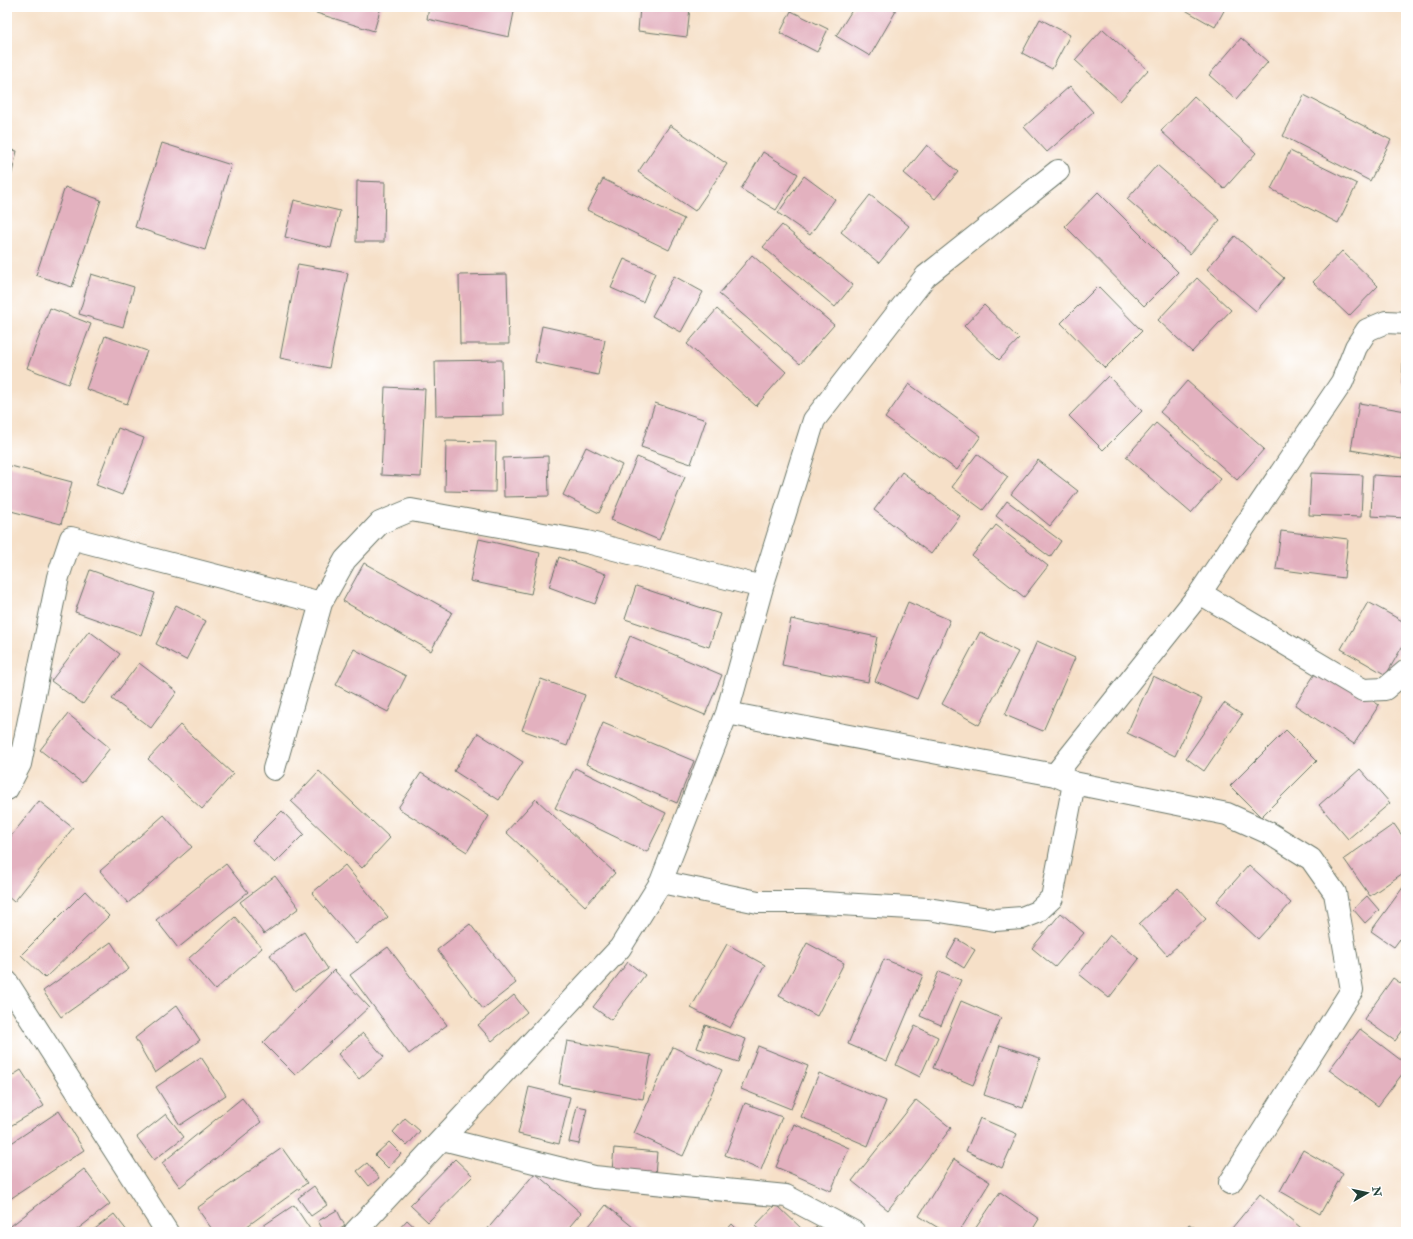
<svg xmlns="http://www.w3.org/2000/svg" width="1413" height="1239" font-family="'IM FELL Double Pica',serif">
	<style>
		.building { fill: #e3b1bf }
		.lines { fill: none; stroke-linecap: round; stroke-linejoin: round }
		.street-casing { stroke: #6a7668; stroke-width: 24 }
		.street { stroke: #fff; stroke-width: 22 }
	</style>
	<rect width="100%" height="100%" fill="#fff"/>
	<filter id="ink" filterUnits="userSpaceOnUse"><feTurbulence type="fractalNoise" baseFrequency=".025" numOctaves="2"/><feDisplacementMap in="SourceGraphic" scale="8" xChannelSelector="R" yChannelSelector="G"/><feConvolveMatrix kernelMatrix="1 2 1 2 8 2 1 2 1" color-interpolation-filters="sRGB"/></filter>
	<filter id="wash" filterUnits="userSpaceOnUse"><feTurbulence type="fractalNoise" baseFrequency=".012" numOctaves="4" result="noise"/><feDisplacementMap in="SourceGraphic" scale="16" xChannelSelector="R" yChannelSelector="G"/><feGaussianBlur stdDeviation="0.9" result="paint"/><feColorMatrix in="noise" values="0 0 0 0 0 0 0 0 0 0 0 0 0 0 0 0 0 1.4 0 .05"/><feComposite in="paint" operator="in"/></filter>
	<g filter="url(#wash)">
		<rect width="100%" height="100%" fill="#f6e0c8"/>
		<g id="blocks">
			<!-- building -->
			<path class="building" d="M 297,7 L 381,7 L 374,31 Z
				M 429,7 L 515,7 L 509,37 L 427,19 Z
				M 640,7 L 690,7 L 687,37 L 638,31 Z
				M 854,7 L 889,7 L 896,11 L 870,56 L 836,36 Z
				M 1180,7 L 1226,7 L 1215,27 Z
				M 791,11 L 828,29 L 817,52 L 780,33 Z
				M 1040,19 L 1070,35 L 1052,69 L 1022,53 Z
				M 1103,29 L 1148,70 L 1120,101 L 1075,60 Z
				M 1241,38 L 1268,62 L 1236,99 L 1209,75 Z
				M 1070,86 L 1093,112 L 1047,152 L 1024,127 Z
				M 1304,95 L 1391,140 L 1370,181 L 1283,136 Z
				M 1194,96 L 1256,153 L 1224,189 L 1161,131 Z
				M 670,125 L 727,164 L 695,211 L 638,172 Z
				M 162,143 L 231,165 L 205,250 L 135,227 Z
				M 927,145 L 958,172 L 935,199 L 904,173 Z
				M 7,149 L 17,151 L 11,177 L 7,176 Z
				M 1290,151 L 1357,184 L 1338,223 L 1271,189 Z
				M 763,152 L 798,174 L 776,210 L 741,189 Z
				M 1157,165 L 1220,220 L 1190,254 L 1127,199 Z
				M 804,176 L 835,199 L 810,235 L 778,213 Z
				M 603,179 L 684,219 L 669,250 L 587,210 Z
				M 357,181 L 385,182 L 384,242 L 356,242 Z
				M 65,187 L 101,200 L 72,287 L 36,275 Z
				M 1098,192 L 1178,272 L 1144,306 L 1065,226 Z
				M 870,195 L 909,226 L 879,263 L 841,232 Z
				M 294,200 L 340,211 L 331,248 L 285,237 Z
				M 782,225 L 853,285 L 835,307 L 763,247 Z
				M 1235,236 L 1284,278 L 1256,311 L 1207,269 Z
				M 1342,251 L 1378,286 L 1349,316 L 1313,282 Z
				M 752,255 L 834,325 L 800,364 L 719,294 Z
				M 624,259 L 655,273 L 643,302 L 611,288 Z
				M 298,264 L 348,273 L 329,368 L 280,358 Z
				M 91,274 L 134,287 L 123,327 L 79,314 Z
				M 507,274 L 509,344 L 460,344 L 459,275 Z
				M 674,276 L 703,292 L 681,332 L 652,316 Z
				M 1197,278 L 1231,310 L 1192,352 L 1158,320 Z
				M 1098,286 L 1142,331 L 1105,368 L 1061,323 Z
				M 984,305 L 1019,339 L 999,360 L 964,326 Z
				M 50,308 L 91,324 L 68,384 L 27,368 Z
				M 717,309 L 786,372 L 756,406 L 687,344 Z
				M 542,326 L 605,340 L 598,375 L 535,362 Z
				M 105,336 L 147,351 L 127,404 L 86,389 Z
				M 1404,345 L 1406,345 L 1406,385 L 1402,384 Z
				M 502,360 L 503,415 L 436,416 L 435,361 Z
				M 1108,376 L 1142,411 L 1103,450 L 1069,416 Z
				M 1187,381 L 1264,449 L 1237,480 L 1160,412 Z
				M 909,384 L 981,436 L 957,470 L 885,418 Z
				M 385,387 L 425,389 L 421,477 L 381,475 Z
				M 655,403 L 706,420 L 691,464 L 641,447 Z
				M 1359,403 L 1406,411 L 1406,438 L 1402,459 L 1351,450 Z
				M 1156,423 L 1221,479 L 1191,513 L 1126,457 Z
				M 118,428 L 144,438 L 122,495 L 96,485 Z
				M 446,441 L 496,442 L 495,492 L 445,491 Z
				M 586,447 L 622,465 L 599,513 L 563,495 Z
				M 977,454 L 1008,477 L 983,510 L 952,487 Z
				M 548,456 L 549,496 L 504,497 L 503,458 Z
				M 637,457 L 685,477 L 659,540 L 611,520 Z
				M 1038,460 L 1078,491 L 1050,526 L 1011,494 Z
				M 7,465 L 72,482 L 61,524 L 7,510 Z
				M 902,472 L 960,516 L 931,554 L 874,510 Z
				M 1311,473 L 1363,475 L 1361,517 L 1309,515 Z
				M 1373,475 L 1406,477 L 1406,518 L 1371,516 Z
				M 1007,501 L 1061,541 L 1050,557 L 996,516 Z
				M 996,525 L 1048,566 L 1024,597 L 972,556 Z
				M 1281,531 L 1348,539 L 1344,578 L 1276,569 Z
				M 479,539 L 540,553 L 531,594 L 470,581 Z
				M 559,557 L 606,574 L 595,604 L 549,587 Z
				M 364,563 L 452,612 L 431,651 L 343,601 Z
				M 90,570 L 155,593 L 141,635 L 75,612 Z
				M 636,586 L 720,614 L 709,647 L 625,619 Z
				M 908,602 L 950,620 L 917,699 L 875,681 Z
				M 1368,602 L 1406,623 L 1406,640 L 1386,675 L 1341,649 Z
				M 176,605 L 206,621 L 186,660 L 156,644 Z
				M 791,619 L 877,637 L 868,682 L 782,665 Z
				M 89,631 L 120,654 L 83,704 L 51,681 Z
				M 980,632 L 1018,652 L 979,725 L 942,704 Z
				M 630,636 L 722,675 L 705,715 L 613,676 Z
				M 1037,641 L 1075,658 L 1043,731 L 1005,715 Z
				M 354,649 L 406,676 L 388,712 L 336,685 Z
				M 139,663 L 177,692 L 151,728 L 112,699 Z
				M 1320,666 L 1379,705 L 1354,744 L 1295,705 Z
				M 1153,676 L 1202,699 L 1175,756 L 1127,733 Z
				M 541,679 L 585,695 L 567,746 L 522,730 Z
				M 1224,703 L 1242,715 L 1204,771 L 1186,758 Z
				M 68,714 L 110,748 L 82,783 L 40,750 Z
				M 603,723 L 694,761 L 677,803 L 586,764 Z
				M 180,725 L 233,774 L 202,809 L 148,759 Z
				M 1286,730 L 1317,761 L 1261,817 L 1230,786 Z
				M 478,733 L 523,762 L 499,800 L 454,771 Z
				M 575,768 L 666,813 L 647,852 L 555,808 Z
				M 1360,769 L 1390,803 L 1348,839 L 1319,805 Z
				M 319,771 L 390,838 L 362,868 L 291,801 Z
				M 421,773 L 489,816 L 467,852 L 398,808 Z
				M 536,799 L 615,873 L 585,906 L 506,832 Z
				M 39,801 L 73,828 L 14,902 L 7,896 L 7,841 Z
				M 282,811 L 304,834 L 275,863 L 252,841 Z
				M 164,815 L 192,847 L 128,903 L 100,871 Z
				M 1394,824 L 1406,841 L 1406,871 L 1370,896 L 1344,859 Z
				M 226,864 L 248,892 L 178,948 L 156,920 Z
				M 345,865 L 388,917 L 356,944 L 312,893 Z
				M 1249,865 L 1291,903 L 1258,939 L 1217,901 Z
				M 275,876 L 299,908 L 264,934 L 240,902 Z
				M 1404,886 L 1406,887 L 1406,931 L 1394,947 L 1371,931 Z
				M 1178,888 L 1206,919 L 1167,955 L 1139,924 Z
				M 85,891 L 109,916 L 45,978 L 21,955 Z
				M 1367,896 L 1379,910 L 1365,923 L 1353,909 Z
				M 1061,913 L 1084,933 L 1055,967 L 1032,948 Z
				M 235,917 L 262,948 L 215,990 L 188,959 Z
				M 470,924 L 516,983 L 483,1009 L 437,950 Z
				M 304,932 L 328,969 L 295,991 L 270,955 Z
				M 1110,935 L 1139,959 L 1109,998 L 1079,974 Z
				M 957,939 L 975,950 L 964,968 L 947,957 Z
				M 111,942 L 129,969 L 61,1017 L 43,991 Z
				M 807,943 L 844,963 L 817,1016 L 779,996 Z
				M 727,944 L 765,965 L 730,1028 L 691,1008 Z
				M 388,947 L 447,1025 L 409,1054 L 350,975 Z
				M 884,959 L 923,975 L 887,1061 L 848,1044 Z
				M 628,962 L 645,975 L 611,1020 L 593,1007 Z
				M 334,970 L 369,1007 L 295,1075 L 263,1043 Z
				M 939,971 L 961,980 L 941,1025 L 920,1016 Z
				M 1393,978 L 1406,987 L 1406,1026 L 1395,1041 L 1364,1019 Z
				M 514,995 L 527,1012 L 492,1041 L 478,1025 Z
				M 961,1001 L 1001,1018 L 973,1085 L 933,1068 Z
				M 177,1005 L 200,1040 L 155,1073 L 135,1038 Z
				M 705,1025 L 746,1039 L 738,1062 L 697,1048 Z
				M 915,1026 L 938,1037 L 920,1077 L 896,1065 Z
				M 1360,1029 L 1406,1064 L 1406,1069 L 1378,1106 L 1329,1070 Z
				M 363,1033 L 384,1057 L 359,1079 L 338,1054 Z
				M 567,1041 L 651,1055 L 643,1099 L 559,1084 Z
				M 1000,1045 L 1040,1058 L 1023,1108 L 984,1095 Z
				M 758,1046 L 808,1066 L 791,1109 L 741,1089 Z
				M 673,1047 L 722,1070 L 683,1156 L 634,1133 Z
				M 201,1057 L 226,1095 L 180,1125 L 156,1087 Z
				M 21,1070 L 44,1106 L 7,1128 L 7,1079 Z
				M 819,1073 L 886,1101 L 868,1146 L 801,1117 Z
				M 529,1087 L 570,1097 L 559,1144 L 518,1134 Z
				M 242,1098 L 261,1122 L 180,1187 L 162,1163 Z
				M 916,1100 L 951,1128 L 888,1210 L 852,1181 Z
				M 745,1103 L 782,1117 L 761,1170 L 725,1155 Z
				M 577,1106 L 587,1108 L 579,1144 L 569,1142 Z
				M 59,1111 L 84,1150 L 7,1201 L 7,1146 Z
				M 166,1114 L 184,1137 L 154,1160 L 137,1137 Z
				M 405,1118 L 420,1131 L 407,1146 L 393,1132 Z
				M 980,1118 L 1017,1134 L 1002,1168 L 966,1151 Z
				M 794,1124 L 849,1148 L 831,1191 L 776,1167 Z
				M 389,1142 L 401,1154 L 388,1168 L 375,1155 Z
				M 282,1148 L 307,1183 L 239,1232 L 214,1232 L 197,1208 Z
				M 614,1148 L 657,1152 L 655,1175 L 612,1171 Z
				M 1303,1150 L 1343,1173 L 1320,1214 L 1280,1191 Z
				M 455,1159 L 473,1176 L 428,1222 L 410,1205 Z
				M 954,1159 L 990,1182 L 959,1232 L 945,1232 L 919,1216 Z
				M 367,1163 L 379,1178 L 369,1186 L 357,1171 Z
				M 84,1169 L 110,1204 L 74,1232 L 7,1232 L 7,1229 Z
				M 535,1173 L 581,1213 L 565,1232 L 485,1232 Z
				M 314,1186 L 327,1205 L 311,1216 L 298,1198 Z
				M 1000,1192 L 1039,1219 L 1031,1232 L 1006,1232 L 999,1227 L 996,1232 L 973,1232 Z
				M 1260,1194 L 1306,1232 L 1237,1232 L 1232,1228 Z
				M 776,1204 L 804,1231 L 803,1232 L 762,1232 L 755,1226 Z
				M 294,1205 L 312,1232 L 254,1232 Z
				M 606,1205 L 639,1232 L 584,1232 Z
				M 337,1210 L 345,1226 L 335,1232 L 324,1232 L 318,1221 Z
				M 114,1214 L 128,1232 L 91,1232 Z
				M 407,1220 L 420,1232 L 396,1232 Z
				M 732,1224 L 740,1232 L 725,1232 Z
				M 1189,1224 L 1202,1232 L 1184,1232 Z
				M 816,1226 L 822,1232 L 811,1232 Z"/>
		</g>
	</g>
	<g filter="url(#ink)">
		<use href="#blocks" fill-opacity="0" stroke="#6a7668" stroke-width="1"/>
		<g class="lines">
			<!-- street casing -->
			<g class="street-casing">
				<path id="street" d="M 1200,593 L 1363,690 L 1385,689 L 1406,671
					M 727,713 L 1055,775 L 1074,783 L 1227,814 L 1269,833 L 1311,859 L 1335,893 L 1352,990 L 1230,1183
					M 274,769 L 321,603 L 345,560 L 380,523 L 411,510 L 587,542 L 762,587
					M 1055,775 L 1200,593 L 1342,382 L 1356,347 L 1367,330 L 1386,322 L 1406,323
					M 7,789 L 20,764 L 58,577 L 71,538 L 321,603
					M 661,882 L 758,902 L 805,902 L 928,909 L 995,920 L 1022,918 L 1037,912 L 1052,898 L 1074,783
					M 7,982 L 167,1232
					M 443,1139 L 594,1177 L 786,1196 L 854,1232
					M 355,1232 L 620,948 L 661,882 L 727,713 L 762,587 L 814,420 L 926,276 L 1058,171"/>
			</g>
			<!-- street -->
			<use href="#street" class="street"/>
		</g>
	</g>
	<!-- margin -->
	<rect width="1413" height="1239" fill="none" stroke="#fff" stroke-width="24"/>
	<!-- north arrow -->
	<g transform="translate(1367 1193) rotate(81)" stroke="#ffffff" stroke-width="3" paint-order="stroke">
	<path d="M0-3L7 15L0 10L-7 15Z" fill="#1f3d34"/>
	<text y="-6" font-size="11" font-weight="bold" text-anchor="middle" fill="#1f3d34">N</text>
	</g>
</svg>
